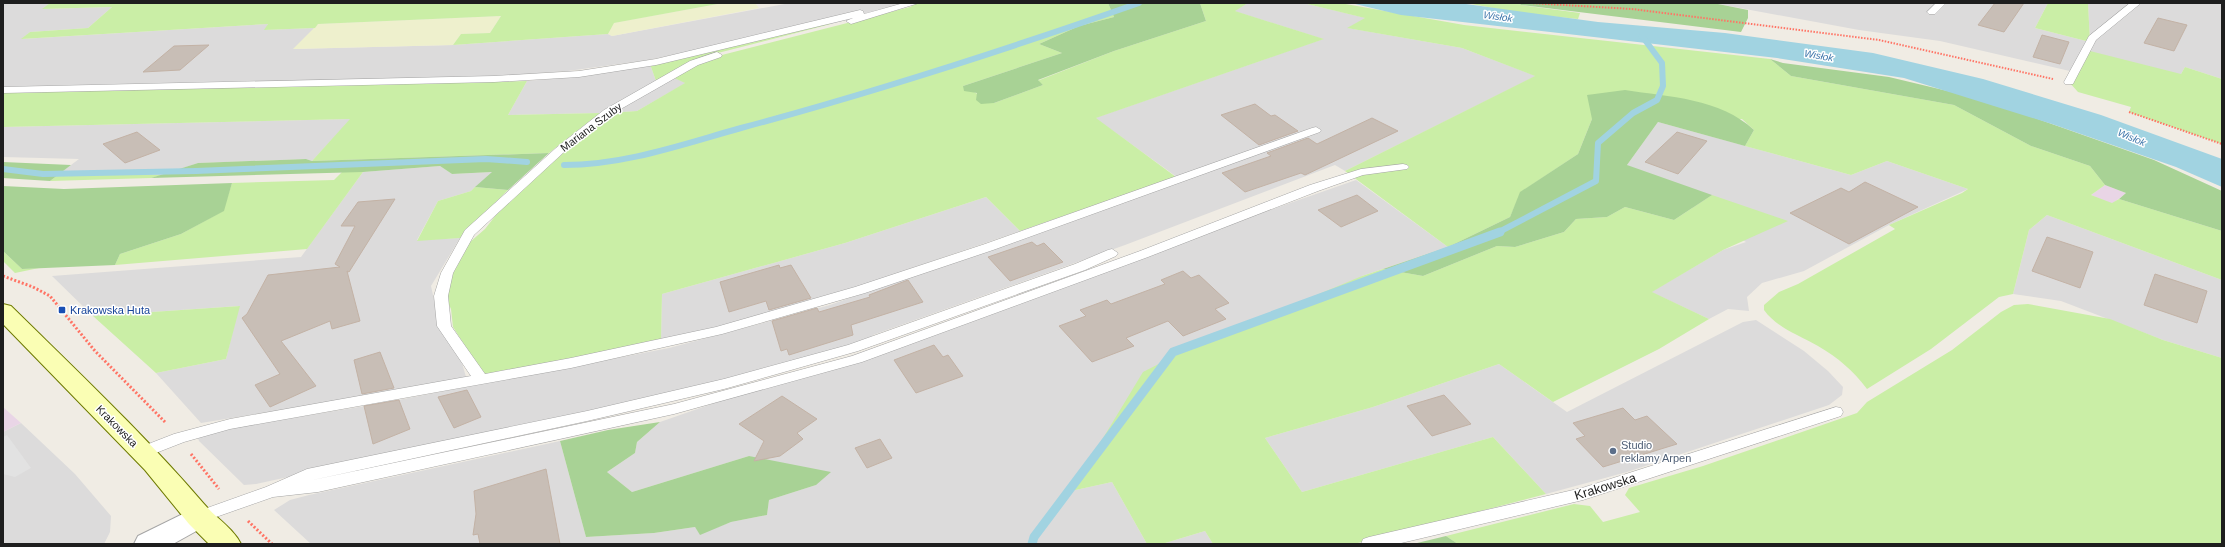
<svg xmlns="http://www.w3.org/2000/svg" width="2225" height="547" font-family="Arial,sans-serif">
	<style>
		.residential { fill: #dcdbdb }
		.industrial { fill: #e9d5e6 }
		.farmland { fill: #eef0cd }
		.grass { fill: #caeea6 }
		.forest { fill: #a8d295 }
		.parking { fill: #e2e2e2 }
		.water { fill: #a1d3e1 }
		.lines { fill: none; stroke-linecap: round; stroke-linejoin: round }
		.stream-far1 { stroke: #a1d3e1; stroke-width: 6 }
		.stream { stroke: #a1d3e1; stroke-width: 9 }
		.building { fill: #c8beb6; stroke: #c3b2a5 }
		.service-casing { stroke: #a5a5a5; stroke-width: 1 }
		.tertiary-casing { stroke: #a5a5a5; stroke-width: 2 }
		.secondary-casing { stroke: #6e7a00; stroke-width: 2 }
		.path-far1 { stroke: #ff7465; stroke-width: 2; stroke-dasharray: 1.5 1.5; stroke-linecap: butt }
		.path { stroke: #ff7465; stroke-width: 3; stroke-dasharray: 2 2; stroke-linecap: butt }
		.service { fill: #fff; fill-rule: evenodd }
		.tertiary { fill: #fff; fill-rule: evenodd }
		.secondary { fill: #fafeb4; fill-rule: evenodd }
		.transit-dot { fill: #1a4fb4; stroke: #fff; stroke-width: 1.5 }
		.service-dot { fill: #5c6f8a; stroke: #fff; stroke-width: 1.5 }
		.labels { text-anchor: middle; stroke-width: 3; stroke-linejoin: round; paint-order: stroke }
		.far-water-label { font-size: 10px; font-style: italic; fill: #4178ac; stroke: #fff }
		.street-label { font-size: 11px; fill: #1e1e1e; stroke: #fff }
		.transit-label { font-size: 11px; fill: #164399; stroke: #fff; text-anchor: start }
		.service-label { font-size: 11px; fill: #4e5e75; stroke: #fff; text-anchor: start }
		.near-street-label { font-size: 13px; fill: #1e1e1e; stroke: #fff }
	</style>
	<rect width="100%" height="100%" fill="#f0ece4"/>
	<!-- residential -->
	<path class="residential" d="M 3,3 L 50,3 L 43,9 L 112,7 L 88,28 L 30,32 L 22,39 L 268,24 L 265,30 L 315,28 L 294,49 L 453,45 L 608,34 L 612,36 L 790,3 L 910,3 L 831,24 L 829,22 L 648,60 L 568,71 L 484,77 L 3,87 Z
		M 1248,3 L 1303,3 L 1366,18 L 1348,28 L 1462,48 L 1536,76 L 1345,171 L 1335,165 L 1125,245 L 873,335 L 870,339 L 739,376 L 509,429 L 256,484 L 244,485 L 199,441 L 198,438 L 202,435 L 219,430 L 377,404 L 669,348 L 830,305 L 1181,180 L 1095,118 L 1323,39 L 1234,11 Z
		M 1713,3 L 2048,3 L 2035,28 L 2090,42 L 2088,3 L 2222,3 L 2222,79 L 2185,67 L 2181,74 L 2074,72 L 1940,41 L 1859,30 Z
		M 650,64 L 656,81 L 600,113 L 508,115 L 527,81 L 593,75 Z
		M 672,77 L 686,83 L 637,111 L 609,113 Z
		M 351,119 L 312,161 L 306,159 L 198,163 L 162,175 L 59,174 L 79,159 L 3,157 L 3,127 Z
		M 1658,122 L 1851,175 L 1887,161 L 1968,189 L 1889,225 L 1804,271 L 1762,283 L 1747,297 L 1749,311 L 1728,309 L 1709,319 L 1651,292 L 1723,250 L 1746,242 L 1627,165 Z
		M 440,166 L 452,174 L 493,172 L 471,191 L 438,201 L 417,240 L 460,238 L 431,286 L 441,331 L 462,363 L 466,377 L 305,406 L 201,423 L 156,373 L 226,359 L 239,306 L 93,316 L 52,276 L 301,257 L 363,172 Z
		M 1356,180 L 1448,247 L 1362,276 L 1071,491 L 1112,482 L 1147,544 L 311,544 L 274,510 L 290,500 L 309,495 L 560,441 L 586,537 L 654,533 L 695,527 L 700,534 L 731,522 L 767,515 L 769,500 L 816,485 L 749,456 L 632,492 L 607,472 L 635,453 L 637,442 L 660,422 Z
		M 986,197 L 1020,231 L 842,292 L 720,327 L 661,340 L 662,294 L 845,243 Z
		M 2047,215 L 2222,280 L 2222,358 L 2163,340 L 2061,301 L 2013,294 L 2029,230 Z
		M 1756,320 L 1804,351 L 1828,371 L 1843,387 L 1842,395 L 1829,405 L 1627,472 L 1546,494 L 1493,437 L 1302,492 L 1265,438 L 1373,407 L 1499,364 L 1567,412 L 1743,322 Z
		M 21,423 L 75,474 L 111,516 L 110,532 L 104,544 L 3,544 L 3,432 Z
		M 1205,531 L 1213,544 L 1162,544 Z"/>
	<!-- industrial -->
	<path class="industrial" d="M 2105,185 L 2126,193 L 2112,204 L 2091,195 Z
		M 3,407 L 21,423 L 3,432 Z"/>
	<!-- farmland -->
	<path class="farmland" d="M 723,3 L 755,3 L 759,8 L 612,36 L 608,34 L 613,23 Z
		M 501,16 L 490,33 L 461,34 L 453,45 L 293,49 L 318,24 Z"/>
	<!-- grass -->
	<path class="grass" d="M 50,3 L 723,3 L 614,23 L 608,34 L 453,45 L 461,34 L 490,33 L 501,16 L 318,24 L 315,28 L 264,30 L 268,24 L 21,39 L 30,32 L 88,28 L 112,7 L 42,9 Z
		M 917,3 L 1108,3 L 1114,17 L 1079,26 L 1039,44 L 1062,53 L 963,86 L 994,103 L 1043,85 L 1037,81 L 1114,51 L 1206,21 L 1200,3 L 1248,3 L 1235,11 L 1324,39 L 1096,118 L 1176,177 L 1020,231 L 986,197 L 845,243 L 662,294 L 661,340 L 486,375 L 472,357 L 453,327 L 451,309 L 447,301 L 450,279 L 470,242 L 485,229 L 503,206 L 609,113 L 637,111 L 685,83 L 672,77 L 694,65 L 718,56 L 910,7 Z
		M 1303,3 L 1340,3 L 1464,25 L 1770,59 L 1791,76 L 1954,105 L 2031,146 L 2090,166 L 2105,185 L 2091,195 L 2112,203 L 2119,199 L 2222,231 L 2222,280 L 2047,215 L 2029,230 L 2013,294 L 1999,297 L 1931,349 L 1867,389 C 1853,370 1838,358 1818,346 C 1799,335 1777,328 1764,310 L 1764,305 L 1779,292 L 1798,284 L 1895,229 L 1889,225 L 1962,193 L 1968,189 L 1887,161 L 1851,175 L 1745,146 L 1754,130 L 1742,119 L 1592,119 L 1578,154 L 1521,192 L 1510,217 L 1448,247 L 1345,171 L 1535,76 L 1462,48 L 1347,28 L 1365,18 Z
		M 1466,3 L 1519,3 L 1521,5 L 1580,13 L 1578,19 L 1520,13 Z
		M 2048,3 L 2088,3 L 2090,42 L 2035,28 Z
		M 829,22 L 831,24 L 710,55 L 656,81 L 650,64 Z
		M 2086,50 L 2181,74 L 2185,67 L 2222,79 L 2222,144 L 2129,112 L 2131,107 L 2078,92 L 2069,82 Z
		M 527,81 L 508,115 L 600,113 L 549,153 L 312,161 L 350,119 L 3,127 L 3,93 Z
		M 342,172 L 363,172 L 307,249 L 115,265 L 120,254 L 181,234 L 223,211 L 232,183 L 334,180 Z
		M 59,174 L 162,175 L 151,178 L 50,181 Z
		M 475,187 L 508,190 L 460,238 L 417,241 L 438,201 L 471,191 Z
		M 1712,195 L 1788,221 L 1723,250 L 1652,292 L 1709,319 L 1659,349 L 1553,402 L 1499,364 L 1373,407 L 1265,438 L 1302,492 L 1493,437 L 1546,494 L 1354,544 L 1213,544 L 1205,531 L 1162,544 L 1147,544 L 1112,482 L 1071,491 L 1143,372 L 1190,348 L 1362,276 L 1383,269 L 1423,276 L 1497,246 L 1515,247 L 1564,232 L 1576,219 L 1607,217 L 1625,207 L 1674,220 Z
		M 3,251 L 22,269 L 39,268 L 15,273 L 3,261 Z
		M 2028,304 L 2110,319 L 2163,340 L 2222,358 L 2222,544 L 1458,544 L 1446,536 L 1574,504 L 1590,506 L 1603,522 L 1640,512 L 1625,495 L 1629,488 L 1703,466 L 1857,413 L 1867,402 L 1952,350 L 2001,312 L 2014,305 Z
		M 240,306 L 226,359 L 156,373 L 93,316 Z"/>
	<!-- forest -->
	<path class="forest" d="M 1108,3 L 1200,3 L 1206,21 L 1114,51 L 1038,80 L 1043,85 L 994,103 L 981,104 L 976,100 L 977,93 L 964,91 L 963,86 L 1062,53 L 1039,44 L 1079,26 L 1114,17 Z
		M 1519,3 L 1713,3 L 1748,10 L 1748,18 L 1741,32 L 1521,5 Z
		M 1770,59 L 1783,63 L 1889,77 L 1981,99 L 2154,160 L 2222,191 L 2222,231 L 2119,199 L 2126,193 L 2105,185 L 2090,166 L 2031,146 L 1954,105 L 1791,76 Z
		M 1625,90 C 1669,97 1720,98 1754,130 L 1745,146 L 1658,122 L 1627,165 L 1712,195 L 1674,220 L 1625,207 L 1607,217 L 1576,219 L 1564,232 L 1515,247 L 1497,246 L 1423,276 L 1383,269 L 1448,247 L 1510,217 L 1520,192 L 1578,154 L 1592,119 L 1587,95 Z
		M 549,153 L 508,190 L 475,187 L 492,172 L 452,174 L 440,166 L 363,172 L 151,178 L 198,163 L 306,159 L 312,161 Z
		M 3,162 L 71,165 L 50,181 L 3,178 Z
		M 232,183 L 224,211 L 181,234 L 120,254 L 115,265 L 22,269 L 3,251 L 3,186 L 64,189 Z
		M 660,422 L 637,442 L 635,453 L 607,472 L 632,492 L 749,456 L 831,472 L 816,485 L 769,500 L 767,515 L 731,522 L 700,535 L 695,527 L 654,533 L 586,537 L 560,441 L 608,430 Z
		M 1446,536 L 1458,544 L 1413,544 Z"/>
	<!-- parking -->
	<path class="parking" d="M 7,435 L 31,468 L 15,477 L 3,474 L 3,437 Z"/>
	<!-- water -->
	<path class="water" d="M 1351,3 L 1459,3 L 1598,22 L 1725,33 L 1873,53 L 1983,79 L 2101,115 L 2222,159 L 2222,187 L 2176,167 L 2052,124 L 1904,78 L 1777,58 L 1401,15 Z"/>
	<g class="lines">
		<!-- stream-far1 -->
		<path class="stream-far1" d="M 564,165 C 625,165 683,144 741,128 C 875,92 1008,49 1139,3
			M 3,169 L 43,174 L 196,171 L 486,159 L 527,162
			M 1497,233 L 1596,181 L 1598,143 L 1633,113 L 1657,100 L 1663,86 L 1662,63 L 1642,36"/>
		<!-- stream -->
		<path class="stream" d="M 1032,544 L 1034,537 L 1173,352 L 1500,232"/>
	</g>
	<!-- building -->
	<path class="building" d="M 1995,3 L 2024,3 L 2004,32 L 1978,25 Z
		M 2158,18 L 2187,25 L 2174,51 L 2144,43 Z
		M 2042,35 L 2069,42 L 2060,64 L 2033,57 Z
		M 209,45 L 180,70 L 143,72 L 174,46 Z
		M 1255,104 L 1271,116 L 1275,115 L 1298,131 L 1259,145 L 1221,115 Z
		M 1372,118 L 1398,131 L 1305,175 L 1301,173 L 1245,192 L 1222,173 L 1271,156 L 1267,153 L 1308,138 L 1317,144 Z
		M 137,132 L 160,150 L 125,163 L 103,144 Z
		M 1677,132 L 1707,141 L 1678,174 L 1645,162 Z
		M 1865,182 L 1918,207 L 1849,244 L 1790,213 L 1841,188 L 1849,192 Z
		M 1357,195 L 1378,211 L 1341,227 L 1318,210 Z
		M 395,199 L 349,272 L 347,271 L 360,321 L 332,329 L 330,321 L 281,341 L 316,386 L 270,407 L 255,385 L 280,374 L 242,318 L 247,314 L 268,275 L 340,267 L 335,264 L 355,226 L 341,226 L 358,202 Z
		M 2047,237 L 2093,252 L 2080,288 L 2032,271 Z
		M 1032,242 L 1037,246 L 1044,243 L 1063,262 L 1010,281 L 988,257 Z
		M 779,265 L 780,268 L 791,265 L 811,298 L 769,310 L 766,301 L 729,312 L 720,282 Z
		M 1183,271 L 1191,278 L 1199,275 L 1229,303 L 1215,309 L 1226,319 L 1183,336 L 1168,321 L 1126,338 L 1134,346 L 1092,362 L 1059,326 L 1086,316 L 1080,310 L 1107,300 L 1111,304 L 1165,284 L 1161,280 Z
		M 2155,274 L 2207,291 L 2197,323 L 2144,305 Z
		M 908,280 L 923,302 L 851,325 L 853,335 L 789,355 L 787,349 L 781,351 L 772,321 L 817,308 L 819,312 L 870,297 L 869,295 Z
		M 934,345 L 943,357 L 948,355 L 963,376 L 916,393 L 894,360 Z
		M 380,352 L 394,388 L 362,394 L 354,360 Z
		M 467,390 L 481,417 L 454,428 L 438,397 Z
		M 1444,395 L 1471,424 L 1432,436 L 1407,406 Z
		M 782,396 L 817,419 L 797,433 L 803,439 L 780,456 L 754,461 L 764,441 L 739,424 Z
		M 399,400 L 410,429 L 373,444 L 364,406 Z
		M 1623,408 L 1635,420 L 1647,416 L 1677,444 L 1603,467 L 1576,439 L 1585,436 L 1573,423 Z
		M 880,439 L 892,458 L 867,468 L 855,448 Z
		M 546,469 L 560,544 L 480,544 L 478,534 L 473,535 L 476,514 L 474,491 Z"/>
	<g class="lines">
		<!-- service casing -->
		<g class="service-casing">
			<path id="service" d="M 904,3 L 919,3 L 851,24 L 846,21 L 853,18 L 656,65 L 579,77 L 494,82 L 3,93 L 3,87 L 494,76 L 579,71 L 656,59 L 860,10 L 863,11 L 864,14 Z
				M 1936,3 L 1946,3 L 1935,14 L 1929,14 L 1927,12 Z
				M 2130,3 L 2141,3 L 2096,40 L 2074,82 L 2073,84 L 2065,84 L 2064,82 L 2089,36 Z
				M 717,52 L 722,55 L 721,57 L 698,65 L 612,114 L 564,152 L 474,235 L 453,273 L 448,296 L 451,326 L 485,374 L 571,358 L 716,327 L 855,287 L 985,244 L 1312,128 L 1316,127 L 1321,130 L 1320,132 L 993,250 L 865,293 L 722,334 L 571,368 L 230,429 L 184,442 L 143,458 L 138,456 L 135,452 L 138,448 L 174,434 L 230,419 L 471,376 L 437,326 L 434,296 L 441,273 L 465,230 L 556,148 L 604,110 L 690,61 Z
				M 1403,164 L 1407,165 L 1409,167 L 1407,169 L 1363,175 L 1318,191 L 1148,257 L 862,362 L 674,414 L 318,492 L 273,497 L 199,523 L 193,521 L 191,517 L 193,513 L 266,487 L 307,469 L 587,411 L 724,379 L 848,345 L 1075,264 L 1108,250 L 1112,249 L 1118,253 L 1116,256 L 1085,270 L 858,351 L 724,389 L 587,421 L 308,481 L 674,404 L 852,356 L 1140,251 L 1310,185 L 1361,169 Z
				M 1836,407 L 1841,408 L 1843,412 L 1841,416 L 1583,500 L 1397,544 L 1361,544 L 1363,539 L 1369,537 L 1582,488 Z"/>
		</g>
		<!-- tertiary casing -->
		<g class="tertiary-casing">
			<path id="tertiary" d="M 199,506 L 209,510 L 213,517 L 209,524 L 173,544 L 134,544 L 138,536 Z"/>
		</g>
		<!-- secondary casing -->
		<g class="secondary-casing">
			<path id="secondary" d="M 3,304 L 11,306 C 77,371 144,434 204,504 C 216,518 233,528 241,544 L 209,544 L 189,524 L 145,470 L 3,324 Z"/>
		</g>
		<!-- path-far1 -->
		<path class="path-far1" d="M 1530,3 L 1632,9 L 1879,40 L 2053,79
			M 2129,112 L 2222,144"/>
		<!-- path -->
		<path class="path" d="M 3,276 L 33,287 L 50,296 L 95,351 L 165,422
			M 191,454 L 219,489
			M 248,521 L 272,544"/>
		<!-- service -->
		<use href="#service" class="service"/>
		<!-- tertiary -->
		<use href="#tertiary" class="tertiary"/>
		<!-- secondary -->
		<use href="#secondary" class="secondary"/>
	</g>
	<!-- markers -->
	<rect class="transit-dot" x="58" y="306" width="8" height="8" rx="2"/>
	<circle class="service-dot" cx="1613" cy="451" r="4"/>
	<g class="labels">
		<!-- far-water labels -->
		<g class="far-water-label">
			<text transform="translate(1498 16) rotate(8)" y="4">Wisłok</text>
			<text transform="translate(1819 55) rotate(10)" y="4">Wisłok</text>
			<text transform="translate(2132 137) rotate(23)" y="4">Wisłok</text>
		</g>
		<!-- street labels -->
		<g class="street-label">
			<text transform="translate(591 127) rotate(-37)" y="4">Mariana Szuby</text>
			<text transform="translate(117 426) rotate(45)" y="4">Krakowska</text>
		</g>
		<!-- transit labels -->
		<g class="transit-label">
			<text x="70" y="314">Krakowska Huta</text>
		</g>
		<!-- service labels -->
		<g class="service-label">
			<text x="1621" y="449">Studio<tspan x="1621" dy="13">reklamy Arpen</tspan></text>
		</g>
		<!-- near-street labels -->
		<g class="near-street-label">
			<text transform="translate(1605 486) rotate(-17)" y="5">Krakowska</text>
		</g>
	</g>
	<!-- border -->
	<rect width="2225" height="547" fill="none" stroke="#1e1e1e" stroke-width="8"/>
</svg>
